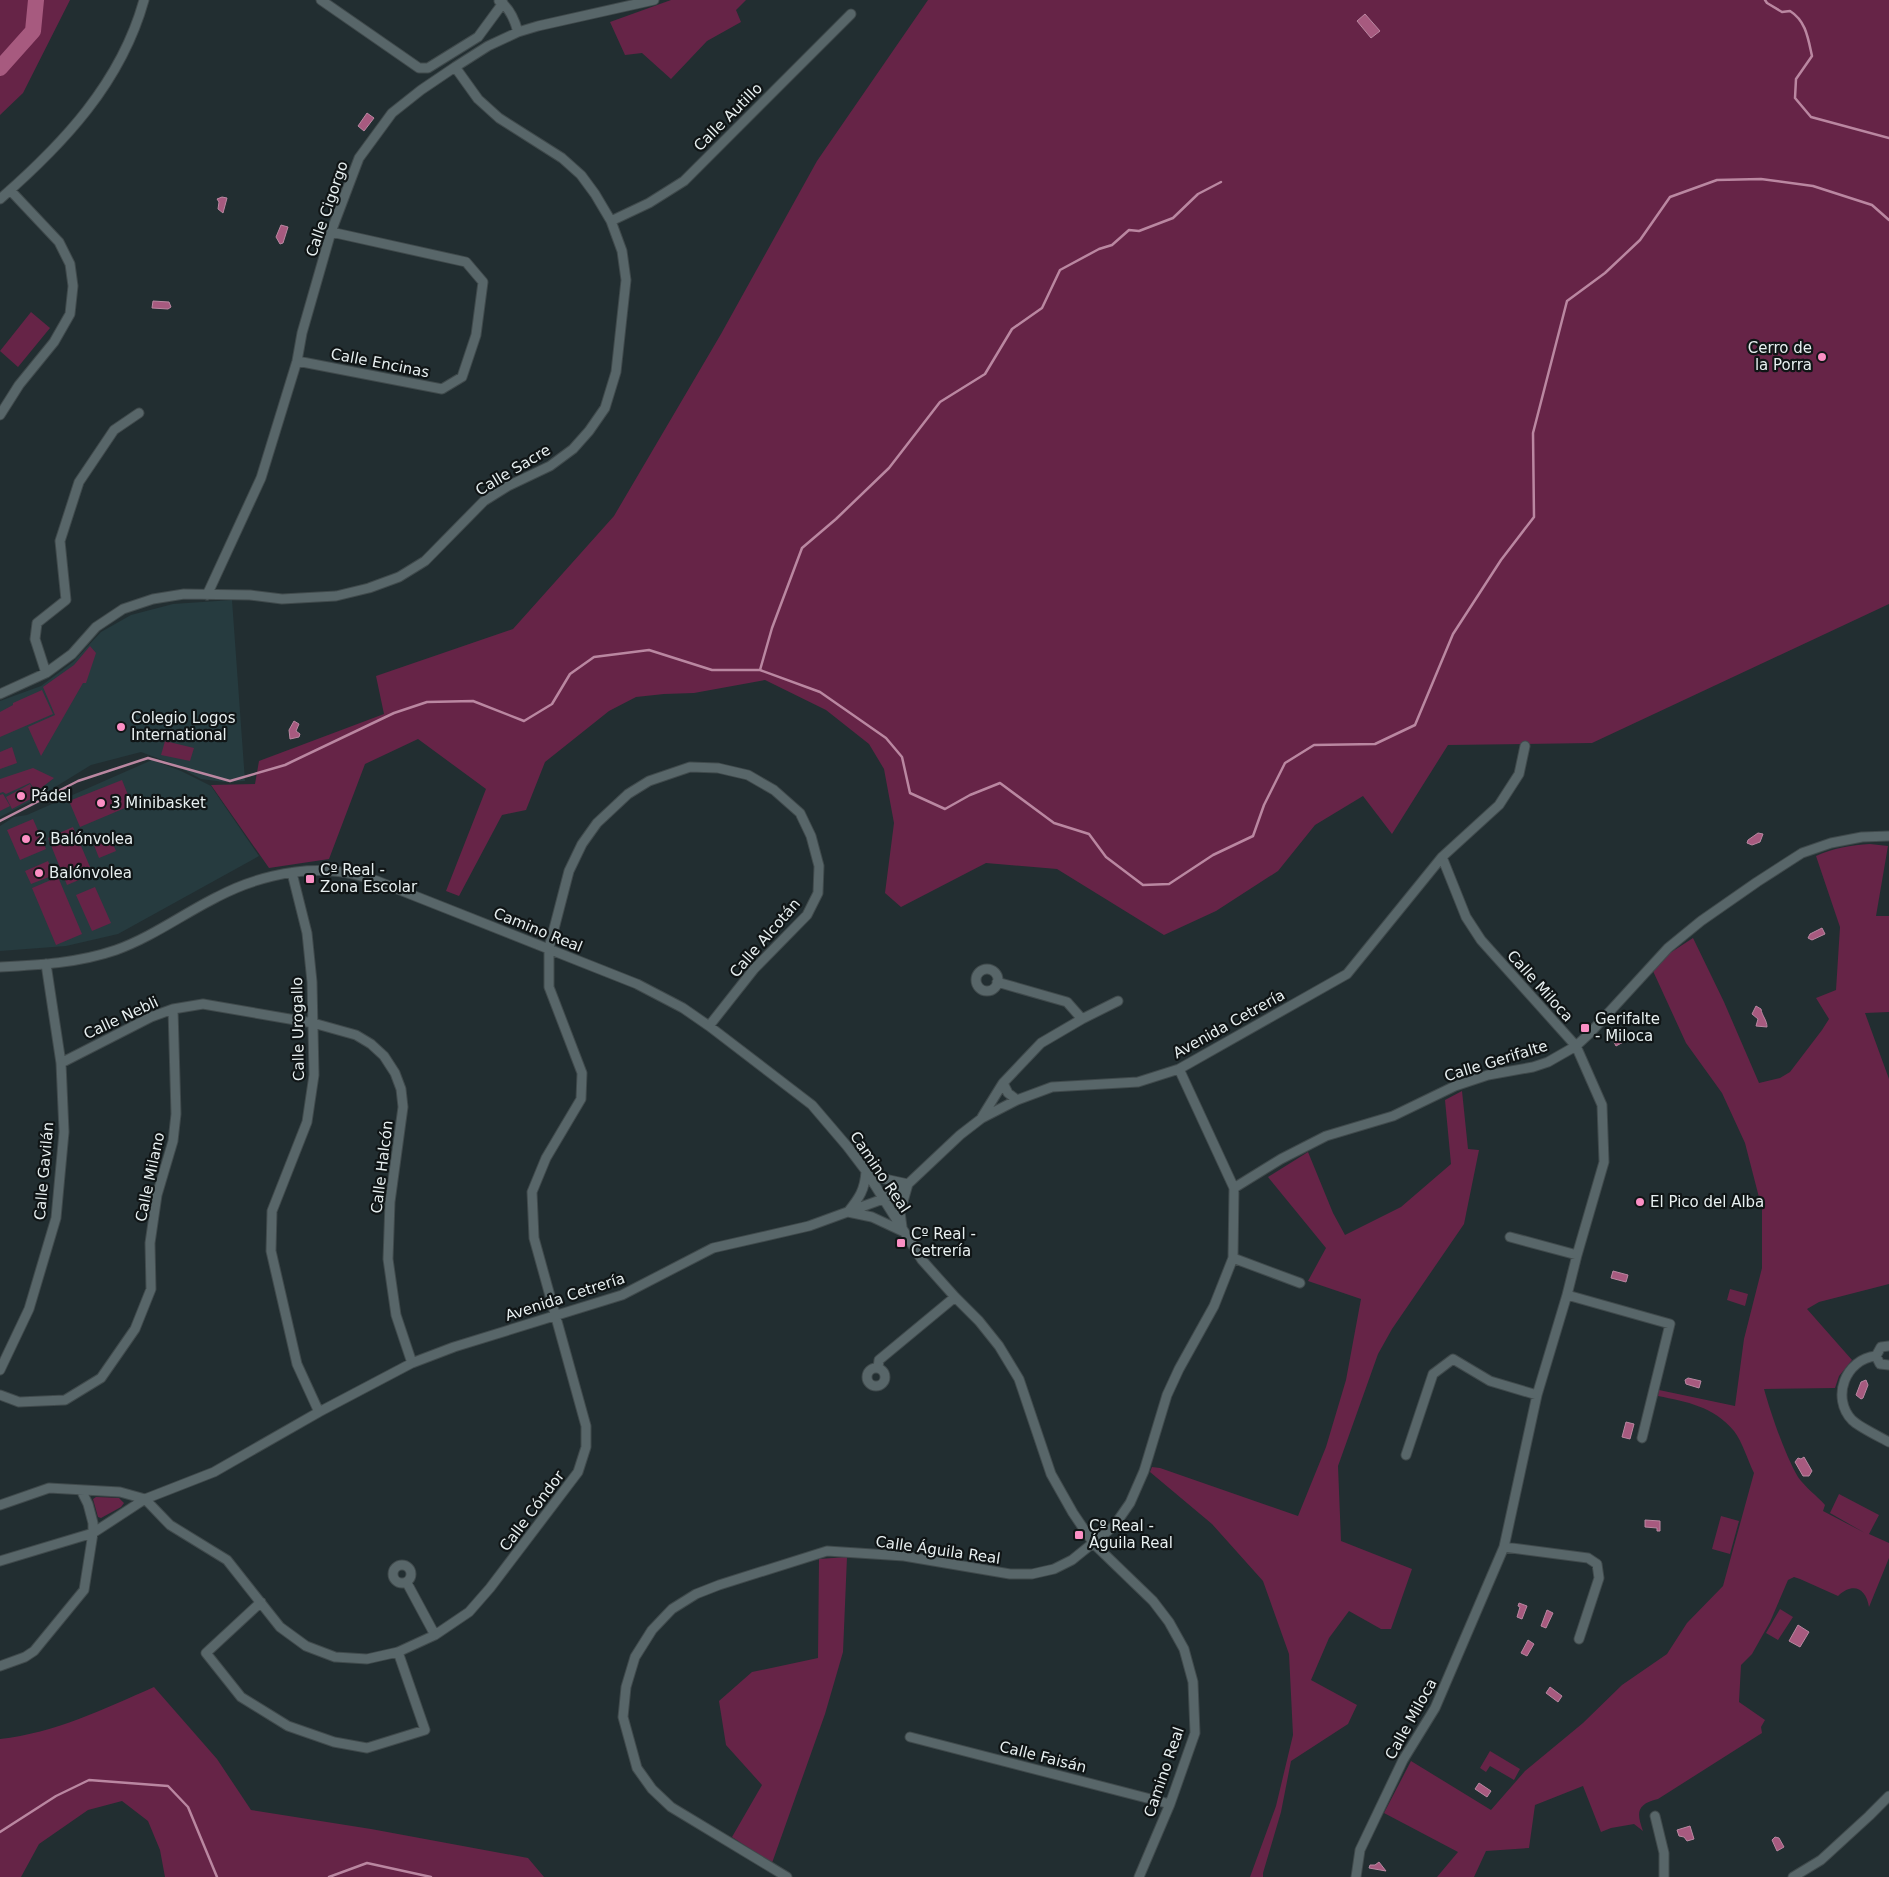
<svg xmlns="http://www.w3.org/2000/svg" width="1889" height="1877" font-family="'DejaVu Sans',sans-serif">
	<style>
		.built { fill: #263b3f }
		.green { fill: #662447 }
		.water { fill: #a75a7f; stroke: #ba87a1 }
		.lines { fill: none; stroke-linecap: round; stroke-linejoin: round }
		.stream { stroke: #ba87a1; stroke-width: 2.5 }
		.river { stroke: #a75a7f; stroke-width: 16 }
		.street-casing { stroke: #404a4c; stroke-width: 11 }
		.street { stroke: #586669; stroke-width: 9 }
		.poi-dot { fill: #fb8fc4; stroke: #101516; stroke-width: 2 }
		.labels { text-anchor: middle; stroke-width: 4.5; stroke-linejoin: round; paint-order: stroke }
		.street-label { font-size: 15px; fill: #e7eff0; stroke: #101516 }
		.poi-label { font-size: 15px; fill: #e7eff0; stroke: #101516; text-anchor: start }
	</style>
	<rect width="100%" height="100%" fill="#222e31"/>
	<!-- built -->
	<path class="built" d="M 232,600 L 245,781 L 224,782 L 201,779 L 171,763 L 141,752 L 91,765 L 39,797 L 0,817 L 0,701 L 41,686 L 73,662 L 101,632 L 131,615 L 173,604 Z
		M 152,760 L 181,771 L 211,786 L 259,856 L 118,934 L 66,946 L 0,951 L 0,826 L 14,817 L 27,815 Z"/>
	<!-- green -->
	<path class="green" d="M 0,0 L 70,0 L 23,93 L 0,115 Z
		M 671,0 L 746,0 L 736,10 L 741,22 L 707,41 L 671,79 L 642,53 L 625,55 L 610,22 Z
		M 928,0 L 1889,0 L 1889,604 L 1592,743 L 1448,745 L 1392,834 L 1363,796 L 1315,825 L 1278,871 L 1216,911 L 1164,935 L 1057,869 L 986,863 L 901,907 L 885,893 L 894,823 L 884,769 L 869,744 L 826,710 L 765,680 L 694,693 L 664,694 L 636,697 L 609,711 L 545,762 L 526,810 L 502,815 L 459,896 L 446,891 L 486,789 L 418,739 L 365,764 L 329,859 L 269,868 L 211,785 L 255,784 L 259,761 L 384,714 L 376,676 L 513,629 L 614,516 L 721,334 L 817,161 Z
		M 31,312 L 50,328 L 18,367 L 0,351 Z
		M 90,646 L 96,653 L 86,683 L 83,683 L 41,756 L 28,727 L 55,715 L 43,687 L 74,665 Z
		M 42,690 L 53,714 L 0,737 L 0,712 L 13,705 L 13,703 Z
		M 165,741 L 194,748 L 190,761 L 161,755 Z
		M 12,747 L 17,763 L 0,769 L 0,752 Z
		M 33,768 L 54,778 L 36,792 L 30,783 L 6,794 L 3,792 L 0,793 L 0,779 Z
		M 122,780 L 132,805 L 80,827 L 69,801 Z
		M 30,784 L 36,796 L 12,809 L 6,797 Z
		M 3,794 L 10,806 L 0,811 L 0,795 Z
		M 33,819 L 46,849 L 20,860 L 7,830 Z
		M 73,827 L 93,874 L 67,885 L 48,838 Z
		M 108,833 L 116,851 L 99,858 L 92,840 Z
		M 1870,844 L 1888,846 L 1876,916 L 1889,916 L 1889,1012 L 1865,1013 L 1889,1079 L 1889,1284 L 1819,1302 L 1807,1309 L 1852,1360 L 1839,1376 L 1835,1388 L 1764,1389 C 1771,1414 1785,1455 1798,1477 C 1805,1487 1817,1496 1825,1505 L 1823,1511 L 1865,1533 L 1830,1513 L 1839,1494 L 1879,1515 L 1869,1534 L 1889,1543 L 1889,1558 L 1869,1607 C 1866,1588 1853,1582 1838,1596 L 1800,1579 L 1794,1577 L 1788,1580 L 1770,1622 L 1752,1654 L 1741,1665 L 1739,1702 L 1765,1720 L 1761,1727 L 1762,1733 L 1658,1799 C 1637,1804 1636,1812 1643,1831 L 1634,1824 L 1611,1828 L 1601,1832 L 1583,1786 L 1535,1805 L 1529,1848 L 1486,1851 L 1474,1877 L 1437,1877 L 1458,1852 L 1384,1813 L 1411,1761 L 1491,1810 L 1525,1771 L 1583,1723 L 1622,1685 L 1667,1654 L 1687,1623 L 1723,1586 L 1754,1473 C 1748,1461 1742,1441 1734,1431 C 1713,1406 1687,1402 1658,1396 L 1659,1390 L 1735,1406 L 1744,1339 L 1762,1268 L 1762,1209 L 1745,1143 L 1722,1093 L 1686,1043 L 1653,971 L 1670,953 L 1693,938 L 1724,1002 L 1759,1083 L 1780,1078 L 1790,1072 L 1822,1030 L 1829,1019 L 1816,998 L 1836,990 L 1840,927 L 1816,856 C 1833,848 1851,845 1870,844 Z
		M 48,861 L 54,875 L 31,884 L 25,871 Z
		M 58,877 L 82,934 L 56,945 L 32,888 Z
		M 95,887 L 111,923 L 92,931 L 76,895 Z
		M 1462,1091 L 1468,1149 L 1479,1150 L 1464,1224 L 1392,1329 L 1378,1354 L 1338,1466 L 1341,1541 L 1412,1569 L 1391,1629 L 1381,1629 L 1349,1611 L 1329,1638 L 1311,1680 L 1357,1705 L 1348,1724 L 1291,1761 L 1281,1812 L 1263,1873 L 1263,1877 L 1250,1877 L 1276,1806 L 1293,1735 L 1289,1654 L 1263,1581 L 1212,1524 L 1150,1472 L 1152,1467 L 1160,1468 L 1298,1516 L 1326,1447 L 1346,1380 L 1361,1299 L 1308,1281 L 1326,1248 L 1268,1177 L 1308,1152 L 1333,1213 L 1345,1235 L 1401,1207 L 1451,1164 L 1445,1100 Z
		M 1730,1289 L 1748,1294 L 1745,1306 L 1727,1300 Z
		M 96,1497 L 119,1498 L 124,1503 L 121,1507 L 101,1518 L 98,1517 L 93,1499 Z
		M 1721,1516 L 1739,1521 L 1730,1554 L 1712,1549 Z
		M 847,1557 L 843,1652 L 825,1714 L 772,1863 L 732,1837 L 762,1785 L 726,1745 L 719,1701 L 752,1672 L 818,1658 L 819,1559 Z
		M 1780,1609 L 1793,1617 L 1778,1640 L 1766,1633 Z
		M 154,1687 L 217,1759 L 251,1810 L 371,1829 L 528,1858 L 544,1877 L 165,1877 L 160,1850 L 148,1821 L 122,1801 L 88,1810 L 39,1844 L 21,1877 L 0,1877 L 0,1739 C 55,1733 104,1709 154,1687 Z
		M 1490,1751 L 1520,1769 L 1514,1780 L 1490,1766 L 1486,1772 L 1480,1768 Z"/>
	<!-- water -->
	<path class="water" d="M 1365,14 L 1380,31 L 1371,38 L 1357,21 Z
		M 367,113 L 374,118 L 364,131 L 358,126 Z
		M 222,197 L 227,198 L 223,213 L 218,209 L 219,202 L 217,199 Z
		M 281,225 L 288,227 L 283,243 L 280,244 L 276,237 Z
		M 153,301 L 169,302 L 171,307 L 168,309 L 152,308 Z
		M 294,721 L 299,724 L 296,731 L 300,734 L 299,737 L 290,739 L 289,730 Z
		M 1758,833 L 1763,834 L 1760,842 L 1752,845 L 1747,843 L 1748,840 Z
		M 1822,928 L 1825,934 L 1812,940 L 1808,938 L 1810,934 Z
		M 1756,1006 L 1761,1009 C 1762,1016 1767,1020 1767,1027 L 1756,1026 L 1758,1019 L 1752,1014 Z
		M 1623,1032 L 1627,1040 L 1616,1046 L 1612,1038 Z
		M 1613,1271 L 1628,1275 L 1626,1282 L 1611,1278 Z
		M 1688,1378 L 1701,1381 L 1699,1388 L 1686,1384 L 1685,1380 Z
		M 1866,1380 L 1868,1385 L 1863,1398 L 1861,1399 L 1856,1395 L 1861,1382 Z
		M 1626,1422 L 1634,1424 L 1630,1439 L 1622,1437 Z
		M 1804,1457 L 1812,1471 L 1809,1476 L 1803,1476 L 1795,1462 L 1798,1458 L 1801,1459 Z
		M 1645,1520 L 1660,1521 L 1660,1531 L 1657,1531 L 1657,1528 L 1645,1527 Z
		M 1519,1603 L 1527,1606 L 1522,1619 L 1517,1617 L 1520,1607 L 1518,1606 Z
		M 1547,1610 L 1553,1613 L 1546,1628 L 1541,1626 Z
		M 1798,1625 L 1809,1632 L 1800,1647 L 1789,1641 Z
		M 1528,1640 L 1534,1644 L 1527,1656 L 1521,1653 Z
		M 1550,1687 L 1562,1696 L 1558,1702 L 1546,1693 Z
		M 1479,1783 L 1491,1791 L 1487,1797 L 1475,1789 Z
		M 1690,1826 L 1694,1839 L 1687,1841 L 1684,1837 L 1679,1836 L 1677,1830 Z
		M 1775,1837 L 1779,1838 L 1784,1847 L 1777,1851 L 1772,1840 Z
		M 1379,1862 L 1386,1871 L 1369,1868 L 1370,1865 L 1375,1865 Z"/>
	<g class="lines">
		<!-- stream -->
		<path class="stream" d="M 1765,0 L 1767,3 L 1782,12 L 1790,11 C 1806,21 1808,38 1812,56 L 1796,79 L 1795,98 L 1811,117 L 1889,138
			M 760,670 L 772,628 L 802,548 L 836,519 L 889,468 L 940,402 L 985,374 L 1012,329 L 1042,308 L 1060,270 L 1099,249 L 1112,245 L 1129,230 L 1139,231 L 1173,218 L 1198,194 L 1221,182
			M 0,821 L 78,781 L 148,758 L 230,781 L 285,765 L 394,713 L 427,702 L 473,701 L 524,721 L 552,704 L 570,674 L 594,657 L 649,650 L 712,670 L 760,670 L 820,692 L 886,738 L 902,757 L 910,793 L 945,809 L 970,795 L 1000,783 L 1054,823 L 1089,834 L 1106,857 L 1143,885 L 1169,884 L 1213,855 L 1253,836 L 1264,805 L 1285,763 L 1314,745 L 1375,744 L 1415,725 L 1453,634 L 1501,560 L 1534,517 L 1533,433 L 1567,301 L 1605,273 L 1640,240 L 1670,197 L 1717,180 L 1761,179 L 1813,186 L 1872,205 L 1889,220
			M 0,1832 L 56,1796 L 89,1780 L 168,1786 L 188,1807 L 217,1877
			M 329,1877 L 367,1863 L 431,1877"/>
		<!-- river -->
		<path class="river" d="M 0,68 L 33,31 L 36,0"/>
		<!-- street casing -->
		<g class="street-casing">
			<path id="street" d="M 321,0 L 419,68 L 428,68 L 478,37 L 503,3
				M 499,1 C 509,7 515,21 518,32
				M 0,199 C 63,144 121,83 144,0
				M 611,221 L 649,203 L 684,181 L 851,14
				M 297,361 L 442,389 L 462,377 L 476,335 L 483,282 L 466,262 L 331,232
				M 0,415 L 19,385 L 54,342 L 70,314 L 73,286 L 70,264 L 59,242 L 10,190
				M 207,595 L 261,478 L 297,361 L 302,333 L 331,232 L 359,158 L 392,113 L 421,90 L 455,67 L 488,46 L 518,32 L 538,26 L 654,0
				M 46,673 L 35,639 L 37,623 L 66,600 L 60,541 L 79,482 L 114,430 L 139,413
				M 0,694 L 46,673 L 72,654 L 96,627 L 123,609 L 153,599 L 184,594 L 250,595 L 282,599 L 336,596 L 369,588 L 399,577 L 425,561 L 484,501 L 508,486 L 550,466 L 573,449 L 589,431 L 605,408 L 616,372 L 626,280 L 622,251 L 611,221 L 595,194 L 581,175 L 562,158 L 499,118 L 478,99 L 455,67
				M 292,873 L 307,933 L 312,982 L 314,1075 L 307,1122 L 272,1211 L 271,1251 L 297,1364 L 319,1412
				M 0,967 C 40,965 78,963 116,950 C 152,937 183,914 217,897 C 251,879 293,868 331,871 C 345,871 358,875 372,879 L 637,984 L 683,1008 L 709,1026 L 812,1105 L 847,1146 L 866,1171 L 922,1260 L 955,1297 L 979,1321 L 999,1346 L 1019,1379 L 1051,1474 L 1073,1513 L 1094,1544 L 1153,1601 L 1169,1622 L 1184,1649 L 1193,1682 L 1195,1733 L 1170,1804 L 1139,1877
				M976 980a11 11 0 1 1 22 0a11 11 0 1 1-22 0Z
				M 997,982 L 1067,1002 L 1082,1019
				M 61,1063 L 151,1017 L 173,1009 L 203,1004 L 313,1023 L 356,1035 L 371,1044 L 384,1056 L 395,1073 L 401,1089 L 403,1107 L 390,1202 L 388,1259 L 396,1315 L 412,1363
				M 1003,1083 L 1041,1043 L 1082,1019 L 1118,1001
				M 982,1117 L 1003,1083 L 1008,1093 L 1017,1100
				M 866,1171 C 865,1190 859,1198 848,1212 L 872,1217 L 902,1231
				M 866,1171 L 885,1179 L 908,1184
				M 1234,1188 L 1281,1159 L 1326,1136 L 1393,1116 L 1455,1086 L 1488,1075 L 1533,1067 L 1548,1062 L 1576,1046 L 1590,1033 L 1668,948 L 1701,921 L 1757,882 L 1802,853 L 1831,843 L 1862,837 L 1889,836
				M 902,1227 L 900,1212 L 908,1184
				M 1510,1237 L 1577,1255
				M 1233,1258 L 1300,1283
				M 1567,1295 L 1670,1324 L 1642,1438
				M 1889,1346 L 1881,1347 L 1876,1356 L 1880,1364 L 1889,1365
				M 1876,1356 C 1845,1359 1831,1398 1852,1420 C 1859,1427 1880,1437 1889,1442
				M867 1377a9 9 0 1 1 18 0a9 9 0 1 1-18 0Z
				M 878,1368 L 879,1360 L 955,1297
				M 0,1370 L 29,1309 L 56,1218 L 64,1132 L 61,1063 L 46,964
				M 0,1395 L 19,1402 L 65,1400 L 101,1378 L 135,1329 L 151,1289 L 150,1243 L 157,1195 L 173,1141 L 176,1114 L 173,1009
				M 1406,1455 L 1433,1374 L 1453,1359 L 1490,1381 L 1537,1395
				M 145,1499 L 170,1525 L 227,1560 L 280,1627 L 306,1646 L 335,1657 L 367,1659 L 398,1652 L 435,1635 L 469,1612 L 490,1588 L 578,1472 L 586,1447 L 586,1426 L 534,1238 L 532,1192 L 546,1158 L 581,1099 L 582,1073 L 549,987 L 549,948 L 569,871 L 582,844 L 597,823 L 628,794 L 649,781 L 690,767 L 718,768 L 748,775 L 774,790 L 800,813 L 811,836 L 819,866 L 818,893 L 807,915 L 754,969 L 709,1026
				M 0,1505 L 49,1488 L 120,1492 L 145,1499
				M 1504,1547 L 1588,1558 L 1597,1564 L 1599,1578 L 1579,1639
				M 0,1561 L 93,1533 L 145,1499 L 214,1472 L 319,1412 L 412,1363 L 454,1347 L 622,1295 L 713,1248 L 809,1226 L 883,1199 L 908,1184 L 960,1135 L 982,1118 L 1017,1100 L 1052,1087 L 1138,1082 L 1179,1069 L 1347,974 L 1442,857 L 1499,805 L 1519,774 L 1525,746
				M393 1574a9 9 0 1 1 18 0a9 9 0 1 1-18 0Z
				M 407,1583 L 435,1635
				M 261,1602 L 206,1653 L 241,1697 L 288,1726 L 334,1742 L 367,1748 L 425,1730 L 398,1652
				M 0,1666 L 25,1657 L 34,1651 L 84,1590 L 93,1533 L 93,1523 L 88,1504 L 81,1490
				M 910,1737 L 1170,1804
				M 1655,1816 L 1664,1853 L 1664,1877
				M 787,1877 L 671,1807 L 652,1789 L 637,1768 L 623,1717 L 626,1687 L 635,1657 L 652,1630 L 672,1609 L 696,1594 L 719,1585 L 827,1551 L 904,1556 L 1010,1574 L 1032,1574 L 1054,1569 L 1072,1560 L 1114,1526 L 1130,1503 L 1144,1471 L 1167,1395 L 1179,1369 L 1214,1306 L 1233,1258 L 1234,1188 L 1179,1069
				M 1356,1877 L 1360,1850 L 1403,1760 L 1435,1708 L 1504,1547 L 1537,1395 L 1567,1295 L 1577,1255 L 1604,1162 L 1602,1105 L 1576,1046 L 1481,940 L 1466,917 L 1442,857
				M 1793,1877 L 1821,1860 L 1869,1816 L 1889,1796"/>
		</g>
		<!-- street -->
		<use href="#street" class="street"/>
	</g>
	<!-- markers -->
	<g class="poi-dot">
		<circle cx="1822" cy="357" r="5"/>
		<circle cx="121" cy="727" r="5"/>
		<circle cx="21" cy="796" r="5"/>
		<circle cx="101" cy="803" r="5"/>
		<circle cx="26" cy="839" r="5"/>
		<circle cx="39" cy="873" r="5"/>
		<rect x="305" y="874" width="10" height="10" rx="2.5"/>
		<rect x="1580" y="1023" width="10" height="10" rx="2.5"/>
		<circle cx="1640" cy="1202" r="5"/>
		<rect x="896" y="1238" width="10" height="10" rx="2.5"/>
		<rect x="1074" y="1530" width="10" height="10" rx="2.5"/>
	</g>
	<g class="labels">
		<!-- street labels -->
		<g class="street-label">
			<text transform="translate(728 117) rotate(-45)" y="5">Calle Autillo</text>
			<text transform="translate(327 209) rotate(-71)" y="5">Calle Cigorgo</text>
			<text transform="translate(380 363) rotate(11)" y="5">Calle Encinas</text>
			<text transform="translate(513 470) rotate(-31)" y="5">Calle Sacre</text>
			<text transform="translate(538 930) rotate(22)" y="5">Camino Real</text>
			<text transform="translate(765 938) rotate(-49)" y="5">Calle Alcotán</text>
			<text transform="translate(1540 986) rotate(48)" y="5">Calle Miloca</text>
			<text transform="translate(121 1018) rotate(-25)" y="5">Calle Nebli</text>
			<text transform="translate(1229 1024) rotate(-29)" y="5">Avenida Cetrería</text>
			<text transform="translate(298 1029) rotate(-91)" y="5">Calle Urogallo</text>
			<text transform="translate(1496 1061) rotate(-17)" y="5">Calle Gerifalte</text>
			<text transform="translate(382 1167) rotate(-83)" y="5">Calle Halcón</text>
			<text transform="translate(44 1171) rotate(-85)" y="5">Calle Gavilán</text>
			<text transform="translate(880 1172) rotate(56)" y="5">Camino Real</text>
			<text transform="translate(150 1177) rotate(-78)" y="5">Calle Milano</text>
			<text transform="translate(565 1297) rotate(-18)" y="5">Avenida Cetrería</text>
			<text transform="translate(532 1511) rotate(-53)" y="5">Calle Cóndor</text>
			<text transform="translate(938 1550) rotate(8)" y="5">Calle Águila Real</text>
			<text transform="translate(1411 1719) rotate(-61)" y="5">Calle Miloca</text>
			<text transform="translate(1043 1757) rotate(14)" y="5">Calle Faisán</text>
			<text transform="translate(1164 1772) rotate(-71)" y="5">Camino Real</text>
		</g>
		<!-- poi labels -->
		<g class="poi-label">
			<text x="1812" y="353" text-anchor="end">Cerro de<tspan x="1812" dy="17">la Porra</tspan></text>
			<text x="131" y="723">Colegio Logos<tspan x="131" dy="17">International</tspan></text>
			<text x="31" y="801">Pádel</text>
			<text x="111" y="808">3 Minibasket</text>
			<text x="36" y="844">2 Balónvolea</text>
			<text x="320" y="875">Cº Real -<tspan x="320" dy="17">Zona Escolar</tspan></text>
			<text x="49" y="878">Balónvolea</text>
			<text x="1595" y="1024">Gerifalte<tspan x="1595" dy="17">- Miloca</tspan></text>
			<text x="1650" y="1207">El Pico del Alba</text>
			<text x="911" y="1239">Cº Real -<tspan x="911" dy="17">Cetrería</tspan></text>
			<text x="1089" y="1531">Cº Real -<tspan x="1089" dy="17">Águila Real</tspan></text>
		</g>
	</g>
</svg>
